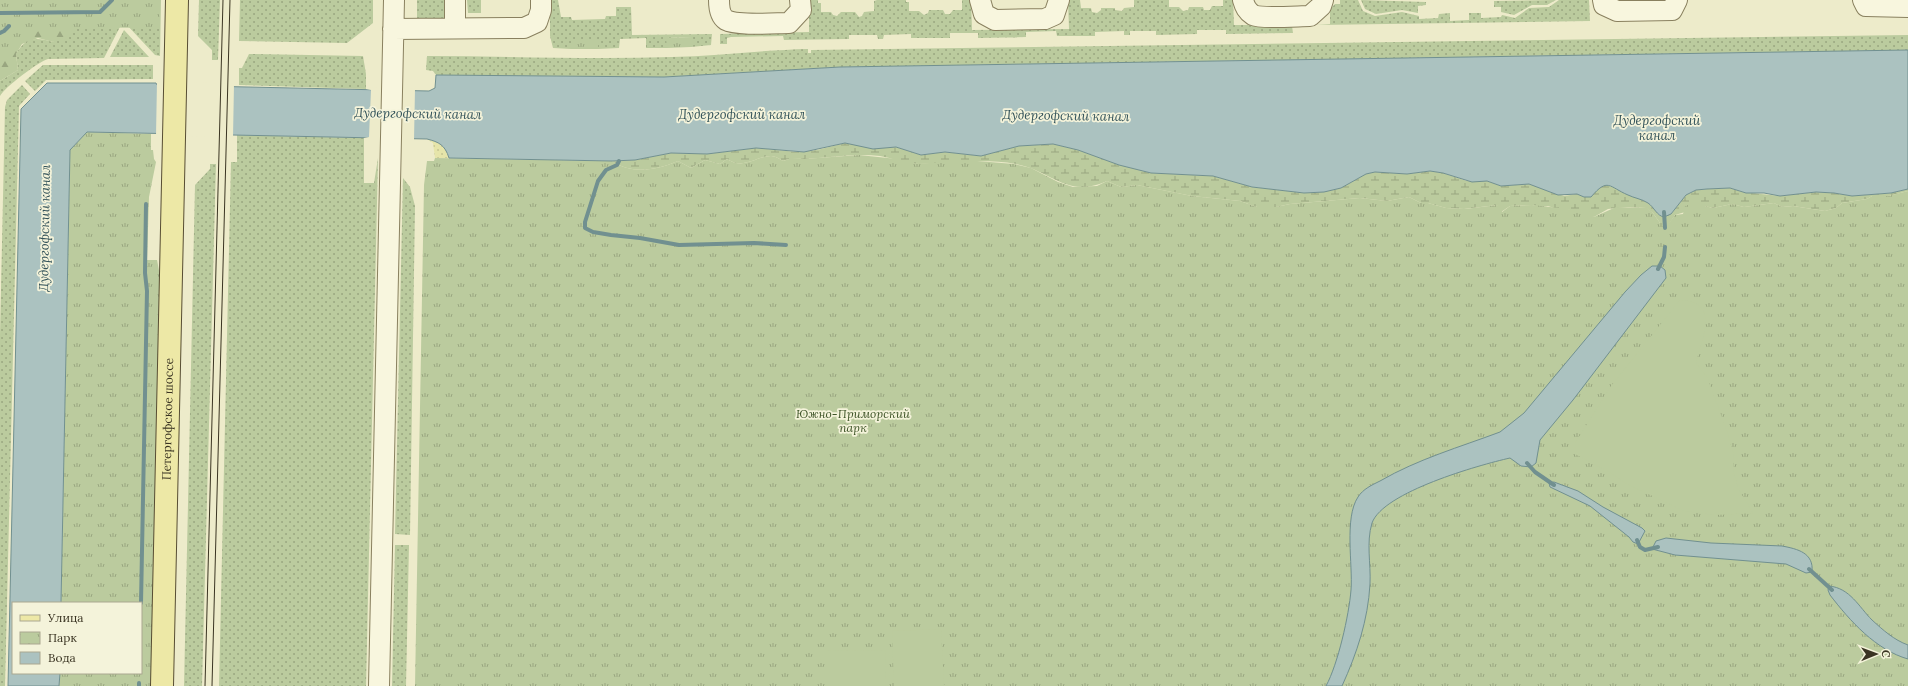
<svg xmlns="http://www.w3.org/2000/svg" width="1908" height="686" font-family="Lora,serif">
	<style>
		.grass { fill: url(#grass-dots) }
		.forest { fill: url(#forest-firs) }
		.wetland { fill: url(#wetland-marsh) }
		.sand { fill: url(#sand-dots) }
		.park { fill: url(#park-tufts) }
		.pitch { fill: #bbcb9e }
		.water { fill: #abc2c0; stroke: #719090 }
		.pier { fill: #edebca }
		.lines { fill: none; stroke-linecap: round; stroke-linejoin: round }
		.stream { stroke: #719090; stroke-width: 4 }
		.minor-casing { stroke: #89805f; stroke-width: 22 }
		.major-casing { stroke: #574d33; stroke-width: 24 }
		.minor { stroke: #f8f6de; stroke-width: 20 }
		.major { stroke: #ede8a6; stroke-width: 22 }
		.tram { stroke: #3a3422; stroke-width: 1 }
		.labels { text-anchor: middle; stroke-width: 3.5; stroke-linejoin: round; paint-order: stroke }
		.park-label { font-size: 12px; font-style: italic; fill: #40562a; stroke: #f4f3da }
		.street-label { font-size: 12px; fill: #3a3422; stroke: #f4f3da }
		.water-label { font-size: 13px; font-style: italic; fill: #325259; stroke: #f4f3da }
	</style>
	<defs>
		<pattern id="grass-dots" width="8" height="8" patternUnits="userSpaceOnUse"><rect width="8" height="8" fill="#bbcb9e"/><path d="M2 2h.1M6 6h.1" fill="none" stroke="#99a680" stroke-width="1.8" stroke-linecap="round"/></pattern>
		<pattern id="forest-firs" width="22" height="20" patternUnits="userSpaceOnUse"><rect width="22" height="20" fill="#bbcb9e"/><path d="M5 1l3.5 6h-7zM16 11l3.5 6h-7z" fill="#99a680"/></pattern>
		<pattern id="wetland-marsh" width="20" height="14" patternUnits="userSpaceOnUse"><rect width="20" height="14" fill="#bbcb9e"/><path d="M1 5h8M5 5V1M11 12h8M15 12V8" fill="none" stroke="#99a680"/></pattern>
		<pattern id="sand-dots" width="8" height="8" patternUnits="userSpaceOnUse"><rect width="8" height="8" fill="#e6e5aa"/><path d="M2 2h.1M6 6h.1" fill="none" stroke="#c6c592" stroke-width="1.8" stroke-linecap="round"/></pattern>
		<pattern id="park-tufts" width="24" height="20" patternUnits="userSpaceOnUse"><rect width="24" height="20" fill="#bbcb9e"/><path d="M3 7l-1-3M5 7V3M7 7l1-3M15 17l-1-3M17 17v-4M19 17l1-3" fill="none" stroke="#99a680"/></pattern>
	</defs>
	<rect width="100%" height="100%" fill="#edebca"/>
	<!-- grass -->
	<path class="grass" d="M 138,0 L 161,0 L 160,56 L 155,55 L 126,24 Z
		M 199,0 L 220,0 L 218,60 L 212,60 L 212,50 L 198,36 Z
		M 240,0 L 373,0 L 373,23 L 347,43 L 239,41 Z
		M 417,0 L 450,0 L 447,15 L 444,19 L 417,21 Z
		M 467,0 L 481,0 L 481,13 L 468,13 Z
		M 550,0 L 558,0 L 561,17 L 571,17 L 572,20 L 605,19 L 606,16 L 616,16 L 616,7 L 631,7 L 632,35 L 712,34 L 711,45 L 691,47 L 691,37 L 667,38 L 667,48 L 646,48 L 646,38 L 620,39 L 619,48 L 598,49 L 598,40 L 571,39 L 571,49 L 553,48 L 550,36 Z
		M 809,0 L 818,0 L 818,3 L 821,3 L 821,12 L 831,12 L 833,15 L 837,16 L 841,12 L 855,12 L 859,17 L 862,16 L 864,12 L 874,11 L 874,1 L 877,0 L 906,0 L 906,2 L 909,2 L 909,11 L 919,11 L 924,15 L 928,13 L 929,10 L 943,10 L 945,14 L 950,14 L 953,10 L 962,10 L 962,0 L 971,0 L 972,30 L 1069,29 L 1068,0 L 1080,0 L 1081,8 L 1091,8 L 1092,12 L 1097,13 L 1101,10 L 1101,8 L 1115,8 L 1115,10 L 1122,11 L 1124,8 L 1134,7 L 1134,0 L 1169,0 L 1169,7 L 1179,7 L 1183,11 L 1188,10 L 1189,7 L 1203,7 L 1204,10 L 1210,10 L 1212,6 L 1223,6 L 1223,0 L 1233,0 L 1234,25 L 1299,25 L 1292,26 L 1293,33 L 1226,34 L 1226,30 L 1197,30 L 1197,34 L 1156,35 L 1156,31 L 1130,31 L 1130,35 L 1124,35 L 1124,31 L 1095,32 L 1095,36 L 1057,36 L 1056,31 L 1026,32 L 1026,37 L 978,38 L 978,33 L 950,33 L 950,38 L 911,38 L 911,34 L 884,35 L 883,39 L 878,39 L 877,35 L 849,35 L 849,39 L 784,40 L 783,36 L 731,37 L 727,38 L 727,44 L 720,44 L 720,34 L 809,32 Z
		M 1340,0 L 1358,0 L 1363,11 L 1375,16 L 1402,12 L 1419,16 L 1419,19 L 1438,18 L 1439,14 L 1450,13 L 1450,21 L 1469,20 L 1469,13 L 1481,13 L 1481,18 L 1501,17 L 1502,15 L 1515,18 L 1529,8 L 1549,7 L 1559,0 L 1589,0 L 1590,21 L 1317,25 L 1330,24 L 1330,9 L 1335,4 L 1340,4 Z
		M 1361,0 L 1426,2 L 1426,5 L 1418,6 L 1418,13 L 1402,10 L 1376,14 L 1365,9 Z
		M 1556,0 L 1547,5 L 1532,5 L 1514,15 L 1501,12 L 1501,7 L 1494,7 L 1494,1 Z
		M 74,25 L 121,25 L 104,58 L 48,59 C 38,62 5,87 0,96 L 0,81 L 18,70 L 16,54 C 26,37 35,37 53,42 Z
		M 124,30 L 149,57 L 110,57 Z
		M 1908,35 L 1908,50 L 840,67 L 664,77 L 436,75 L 433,71 L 426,70 L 427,56 C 508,56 590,60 672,57 C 717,56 763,50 808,49 L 808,53 L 811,53 L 811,50 Z
		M 249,54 L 363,56 L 366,74 L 366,89 L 239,85 L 239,68 L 242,68 Z
		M 43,65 L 153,65 L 153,79 L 46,80 L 35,91 L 25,81 Z
		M 22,85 L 30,94 L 19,106 L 5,686 L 0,686 L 0,335 L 5,107 L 7,100 Z
		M 237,135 L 364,138 L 364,183 L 374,183 L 378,158 L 366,686 L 219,686 L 231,162 L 237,162 Z
		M 210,164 L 216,164 L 202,686 L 184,686 L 195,185 L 210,169 Z
		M 403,178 L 410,187 L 415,206 L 410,535 L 395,534 Z
		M 395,545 L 409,545 L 406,686 L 392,686 Z"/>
	<!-- forest -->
	<path class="forest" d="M 0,25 L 74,25 L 72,36 L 53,42 L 38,38 L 22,44 L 16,54 L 18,70 L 0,81 Z"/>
	<!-- wetland -->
	<path class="wetland" d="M 845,143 L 878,148 L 896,147 L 921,155 L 945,152 L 981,156 L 1019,146 L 1053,144 L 1078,150 L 1120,165 L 1151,173 L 1213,176 L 1252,187 L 1304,193 L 1314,193 L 1341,188 L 1366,174 L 1375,172 L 1407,174 L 1430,171 L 1443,173 L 1467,181 L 1487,181 L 1501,186 L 1529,184 L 1564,196 L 1577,194 L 1584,197 L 1591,197 C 1595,192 1599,185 1605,185 C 1609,184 1644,200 1648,203 C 1653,206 1656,211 1659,215 L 1671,214 L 1686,195 L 1696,190 L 1707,189 L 1730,188 L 1742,192 L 1780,196 L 1816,192 L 1834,193 L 1852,196 L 1891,193 L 1908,189 L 1908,191 L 1888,196 L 1872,196 L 1867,199 L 1842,203 L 1836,208 L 1825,211 L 1793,206 L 1782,207 L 1774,203 L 1744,207 L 1732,204 L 1713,208 L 1705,206 L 1675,215 L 1669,224 L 1660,223 L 1653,213 L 1646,208 L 1627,207 L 1608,209 L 1594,217 L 1567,209 L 1557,209 L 1548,206 L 1541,207 L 1532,205 L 1510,206 L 1501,212 L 1497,205 L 1464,209 L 1446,208 L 1428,203 L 1421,203 L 1409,197 L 1387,201 L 1360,198 L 1290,204 L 1276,207 L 1257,207 L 1240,201 L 1192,196 L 1137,185 L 1121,187 L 1107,181 C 1067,199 1052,171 1016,164 C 983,158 951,163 919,164 C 906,164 892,158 880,156 C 854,153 829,158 804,159 C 796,159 791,158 783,161 C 780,159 775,156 771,156 C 754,157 744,170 727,159 L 720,164 L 705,160 L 691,168 L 678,161 C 657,170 632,175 612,161 L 635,160 L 671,153 L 707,154 L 756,148 L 797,152 L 817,150 Z"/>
	<!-- sand -->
	<path class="sand" d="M 427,139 C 439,142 445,145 449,158 L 435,158 L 433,143 Z"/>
	<!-- park -->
	<path class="park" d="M 0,0 L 160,0 L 159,28 L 44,27 L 0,58 Z
		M 691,37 L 691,47 L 667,48 L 666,38 Z
		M 598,39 L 598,49 L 571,49 L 571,39 Z
		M 87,132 L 151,134 L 151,150 L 153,150 L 154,159 L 156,162 L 149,197 L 147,260 L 157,260 L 163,291 L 154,686 L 59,686 L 60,673 L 141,673 L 141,603 L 61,603 L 70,150 Z
		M 859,155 L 897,159 L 917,164 L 965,160 L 1014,164 L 1031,168 L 1058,182 L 1073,187 L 1097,186 L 1107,181 L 1121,187 L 1137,185 L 1192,196 L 1240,201 L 1257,207 L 1276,207 L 1290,204 L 1360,198 L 1387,201 L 1409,197 L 1421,203 L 1428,203 L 1446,208 L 1465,209 L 1497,205 L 1501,207 L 1502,212 L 1510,206 L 1532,205 L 1586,211 L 1594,217 L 1616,207 L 1647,208 L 1653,213 L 1660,223 L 1669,223 L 1675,215 L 1683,214 L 1685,206 L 1698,202 L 1705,206 L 1713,208 L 1732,204 L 1744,207 L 1774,203 L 1782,207 L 1793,206 L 1825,211 L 1836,208 L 1842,203 L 1867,199 L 1872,196 L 1888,196 L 1908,191 L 1908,686 L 415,686 L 424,185 L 427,161 L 434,161 L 435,158 L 612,161 C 632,175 657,170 678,161 L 691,168 L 705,160 L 720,164 L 727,159 C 744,170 754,157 771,156 C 775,156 780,159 783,161 L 792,158 L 804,159 Z"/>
	<!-- pitch -->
	<path class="pitch" d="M 1680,300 C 1721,302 1702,337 1696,363 L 1707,377 L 1727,431 L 1733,452 L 1734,474 L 1739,490 L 1753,513 L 1715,515 L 1684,511 L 1625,483 L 1611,473 L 1575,454 L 1575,443 L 1611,386 Z
		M 941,629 L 944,686 L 894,686 L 892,631 Z
		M 885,650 L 886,686 L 825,686 L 825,651 Z"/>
	<!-- water -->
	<path class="water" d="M 1908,50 L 1908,189 L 1891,193 L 1852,196 L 1834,193 L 1816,192 L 1780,196 L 1764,193 L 1746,193 L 1730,188 L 1707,189 L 1696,190 L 1686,195 L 1671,214 L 1664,217 C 1657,216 1654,207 1648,203 C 1642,199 1634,198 1628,195 C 1609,187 1608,177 1591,197 L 1584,197 L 1577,194 L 1558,195 L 1529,184 L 1501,186 L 1487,181 L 1472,182 L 1443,173 L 1430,171 L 1407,174 L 1375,172 L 1366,174 L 1341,188 L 1324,192 L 1304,193 L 1252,187 L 1213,176 L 1151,173 L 1119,165 L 1078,150 L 1053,144 L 1019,146 L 981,156 L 945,152 L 921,155 L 896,147 L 873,149 L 845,143 L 804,152 L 756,148 L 707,154 L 671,153 L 635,160 L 612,161 L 449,158 C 445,145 439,142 427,139 L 87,132 L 70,150 L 61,603 L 13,603 L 13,673 L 60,673 L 59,686 L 8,686 L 21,109 L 47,83 L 156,83 L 157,85 L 429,91 L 435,88 L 436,75 L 664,77 L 840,67 Z
		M 1652,266 L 1660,266 L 1665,270 L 1666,278 L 1573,400 L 1540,440 L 1536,463 L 1531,467 L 1521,466 L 1510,458 C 1479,465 1383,492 1372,523 C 1366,543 1371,563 1370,584 C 1368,620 1357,653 1342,686 L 1326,686 C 1338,664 1349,615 1351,590 C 1353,565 1344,518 1358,497 C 1363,489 1372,485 1380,481 C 1418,459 1460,447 1500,432 L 1524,413 L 1625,292 L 1641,275 Z
		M 1554,482 L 1578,491 L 1603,507 L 1642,528 L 1645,531 L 1638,544 L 1633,542 L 1629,537 L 1590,506 L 1550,487 L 1549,483 Z
		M 1666,538 L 1711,543 L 1782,546 C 1798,549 1814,553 1812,572 L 1806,573 L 1786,564 L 1675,555 L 1652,549 L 1656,541 Z
		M 1829,586 C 1850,588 1859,607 1872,620 C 1883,630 1894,640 1908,645 L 1908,659 C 1876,650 1850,621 1830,595 L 1828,590 Z"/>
	<!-- pier -->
	<path class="pier" d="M 157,81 L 234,84 L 233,137 L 156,136 Z
		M 366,87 L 415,89 L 414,140 L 364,140 L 364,138 L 369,137 L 371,90 L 366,89 Z"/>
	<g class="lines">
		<!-- stream -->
		<path class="stream" d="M 0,13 L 100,12 L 112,0
			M 0,33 L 4,31 L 9,26
			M 619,161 L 617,165 L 606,170 L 598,181 L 585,222 L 585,228 L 593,232 L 611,235 L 640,238 L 679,245 L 754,243 L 786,245
			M 1664,212 L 1665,228
			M 1658,269 L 1664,257 L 1665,247
			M 1527,463 L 1535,472 L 1554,485
			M 1637,540 L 1640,547 L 1645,550 L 1658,547
			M 1809,569 L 1832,590
			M 141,603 L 147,291 L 145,273 L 146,204
			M 139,686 L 139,683"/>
		<!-- minor casing -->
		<g class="minor-casing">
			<path id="minor" d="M 455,0 L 455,28
				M 719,0 C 719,7 720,16 726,20 C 737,26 776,23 789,23 L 801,10 L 800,0
				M 980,0 L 984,14 L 995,20 L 1045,19 L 1054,15 L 1059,0
				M 1243,0 C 1245,7 1247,11 1253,15 C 1262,19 1299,16 1310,16 L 1321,6 L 1323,0
				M 1603,0 L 1604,5 L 1617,11 L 1672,10 L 1677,0
				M 1863,0 L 1866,6 L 1908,7
				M 393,29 L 524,28 L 537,22 L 541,10 L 541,0
				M 379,686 L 394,0"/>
		</g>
		<!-- major casing -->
		<g class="major-casing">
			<g id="major">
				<path id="s1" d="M 162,686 L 177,0"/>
			</g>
		</g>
		<!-- minor -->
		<use href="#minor" class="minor"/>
		<!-- major -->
		<use href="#major" class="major"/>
		<!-- tram -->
		<path class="tram" d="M 205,686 L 223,0
			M 212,686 L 230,0"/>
	</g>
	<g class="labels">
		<!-- park labels -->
		<g class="park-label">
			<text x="853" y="418">Южно-Приморский<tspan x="853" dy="14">парк</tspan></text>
		</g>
		<!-- street labels -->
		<g class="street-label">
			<text dy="4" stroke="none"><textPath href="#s1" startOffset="267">Петергофское шоссе</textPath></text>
		</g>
		<!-- water labels -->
		<g class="water-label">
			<text transform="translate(418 113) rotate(1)" y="5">Дудергофский канал</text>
			<text x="742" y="119">Дудергофский канал</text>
			<text transform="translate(1066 115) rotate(1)" y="5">Дудергофский канал</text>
			<text x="1657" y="125">Дудергофский<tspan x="1657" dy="15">канал</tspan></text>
			<text transform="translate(44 228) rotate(-89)" y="5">Дудергофский канал</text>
		</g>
	</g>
	<!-- legend -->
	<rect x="12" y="602" width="130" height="72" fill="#f4f3da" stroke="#aaa790"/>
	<rect x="20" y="615" width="20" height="6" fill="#ede8a6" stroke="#aaa790"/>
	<text x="48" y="622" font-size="12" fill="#3a3422">Улица</text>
	<rect x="20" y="632" width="20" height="12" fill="url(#park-tufts)" stroke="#aaa790"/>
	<text x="48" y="642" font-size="12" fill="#3a3422">Парк</text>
	<rect x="20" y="652" width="20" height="12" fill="#abc2c0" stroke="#aaa790"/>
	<text x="48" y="662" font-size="12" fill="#3a3422">Вода</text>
	<!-- north arrow -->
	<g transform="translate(1876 654) rotate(89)" stroke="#f4f3da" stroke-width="3" paint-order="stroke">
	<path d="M0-3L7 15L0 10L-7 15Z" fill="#3a3422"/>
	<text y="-6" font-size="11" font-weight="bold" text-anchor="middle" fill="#3a3422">С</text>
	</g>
</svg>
